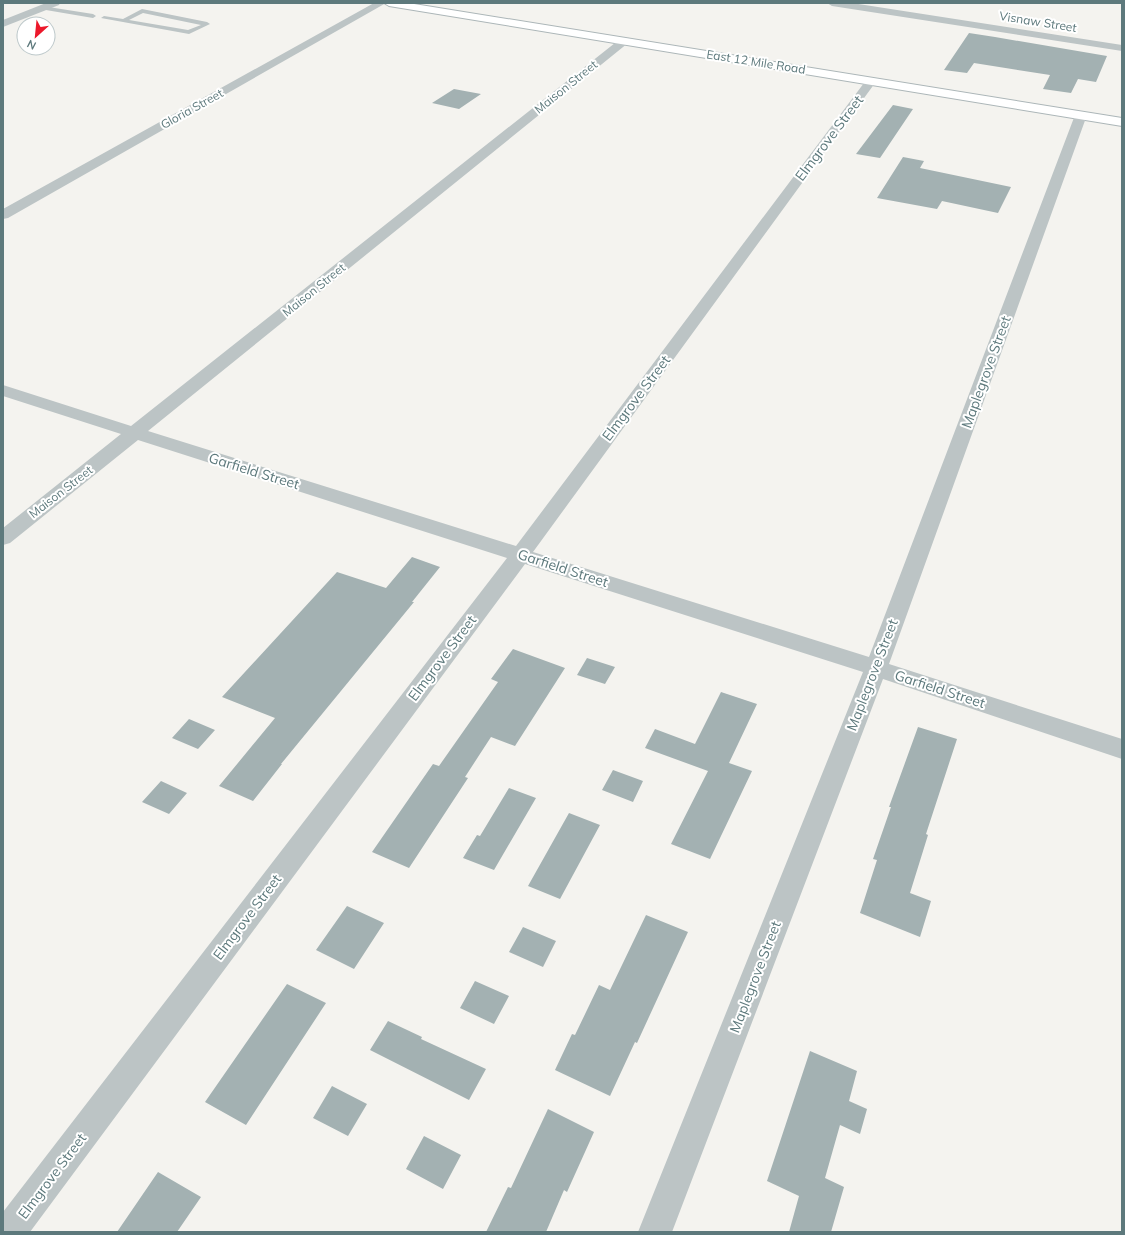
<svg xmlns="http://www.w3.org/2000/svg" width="1125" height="1235" font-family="Mulish,sans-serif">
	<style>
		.building { fill: #a3b1b2 }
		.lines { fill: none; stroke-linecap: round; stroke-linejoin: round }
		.secondary-casing { stroke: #acb6b8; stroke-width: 2 }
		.service { fill: #bcc4c5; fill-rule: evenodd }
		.minor { fill: #bcc4c5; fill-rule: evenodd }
		.tertiary { fill: #bcc4c5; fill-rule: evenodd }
		.secondary { fill: #fff; fill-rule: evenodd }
		.labels { text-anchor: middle; stroke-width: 4; stroke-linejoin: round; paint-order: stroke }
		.far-street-label { font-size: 12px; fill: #5d797c; stroke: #fff }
		.street-label { font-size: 14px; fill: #5d797c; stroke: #fff }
	</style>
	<rect width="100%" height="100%" fill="#f4f3ef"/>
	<!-- building -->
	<path class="building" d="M 969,33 L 995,37 L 1107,56 L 1096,82 L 1078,79 L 1071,93 L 1043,89 L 1050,75 L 974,63 L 967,73 L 944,70 Z
		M 454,89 L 481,94 L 459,109 L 432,103 Z
		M 893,105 L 913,109 L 880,158 L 856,154 Z
		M 903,157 L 924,161 L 920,168 L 1011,187 L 998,213 L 942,201 L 937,209 L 877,198 Z
		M 412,557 L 440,567 L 412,602 L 414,602 L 281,764 L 282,764 L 253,801 L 219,786 L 275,718 L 222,697 L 337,572 L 386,588 Z
		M 513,649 L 565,668 L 515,746 L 491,737 L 465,777 L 468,778 L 409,868 L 372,852 L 433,764 L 439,766 L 498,682 L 491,679 Z
		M 587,658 L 615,667 L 605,684 L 577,675 Z
		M 721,692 L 757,704 L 729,763 L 752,771 L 710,859 L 671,844 L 708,771 L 645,748 L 655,729 L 695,744 Z
		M 189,719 L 215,730 L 198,749 L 172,738 Z
		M 918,727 L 957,739 L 926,834 L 928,835 L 910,893 L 931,901 L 920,937 L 860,913 L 877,860 L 873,859 L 891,807 L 889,807 Z
		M 613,770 L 643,781 L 633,802 L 602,790 Z
		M 161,781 L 187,793 L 169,814 L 142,802 Z
		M 509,788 L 536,798 L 494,870 L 463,858 L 477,835 L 480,836 Z
		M 569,813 L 600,825 L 560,899 L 528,886 Z
		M 347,906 L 384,923 L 354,969 L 316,950 Z
		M 646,915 L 688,932 L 637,1043 L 635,1042 L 610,1096 L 555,1070 L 572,1034 L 575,1035 L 599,985 L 610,990 Z
		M 523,927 L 556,941 L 543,967 L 509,952 Z
		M 475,981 L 509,996 L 494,1024 L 460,1008 Z
		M 287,984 L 326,1003 L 246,1125 L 205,1102 Z
		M 388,1021 L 422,1037 L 421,1039 L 486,1069 L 469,1100 L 370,1050 Z
		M 810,1051 L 857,1071 L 849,1101 L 867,1109 L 860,1134 L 840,1125 L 825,1178 L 844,1187 L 831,1232 L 789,1232 L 799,1196 L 767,1181 Z
		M 332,1086 L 367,1104 L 348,1136 L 313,1118 Z
		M 548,1109 L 594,1132 L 567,1192 L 564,1190 L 546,1232 L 486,1232 L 508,1187 L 511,1188 Z
		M 424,1136 L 461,1155 L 443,1189 L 406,1169 Z
		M 158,1172 L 201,1197 L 177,1232 L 117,1232 Z"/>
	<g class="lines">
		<!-- secondary casing -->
		<g class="secondary-casing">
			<path id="secondary" d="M 384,3 L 408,3 L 1122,118 L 1122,126 L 389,6 Z"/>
		</g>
		<!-- service -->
		<path class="service" d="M 42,6 L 93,14 L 96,16 L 93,18 L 40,9 L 40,7 Z
			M 142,9 L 207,22 L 210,24 L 189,34 L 101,18 L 104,16 L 123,19 ZM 143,13 L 201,25 L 188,30 L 129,20 Z"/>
		<!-- minor -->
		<path class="minor" d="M 374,3 L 386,3 L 8,218 L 3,219 L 3,209 Z
			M 827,3 L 852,3 L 1122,45 L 1122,51 L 832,6 Z
			M 624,38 L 628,39 L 629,41 L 628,43 L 148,431 L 516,546 L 867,79 L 875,79 L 877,81 L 875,83 L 533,552 L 869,657 L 1075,115 L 1077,112 L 1085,112 L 1087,115 L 889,664 L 1122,739 L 1122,759 L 883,679 L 672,1232 L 638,1232 L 863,672 L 525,564 L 30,1232 L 3,1232 L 3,1212 L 507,558 L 138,440 L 10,543 L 3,545 L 3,528 L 121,434 L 3,396 L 3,385 L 131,426 L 620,39 Z"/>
		<!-- tertiary -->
		<path class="tertiary" d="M 46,3 L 60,3 L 59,5 L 3,27 L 3,20 Z"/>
		<!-- secondary -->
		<use href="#secondary" class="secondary"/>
	</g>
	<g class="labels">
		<!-- far-street labels -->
		<g class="far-street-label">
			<text transform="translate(1038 22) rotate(9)" y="4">Visnaw Street</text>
			<text transform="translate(756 62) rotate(9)" y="4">East 12 Mile Road</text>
			<text transform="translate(566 87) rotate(-39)" y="4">Maison Street</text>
			<text transform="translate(192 109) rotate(-29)" y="4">Gloria Street</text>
			<text transform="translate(314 290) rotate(-39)" y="4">Maison Street</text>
			<text transform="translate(61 492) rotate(-38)" y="4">Maison Street</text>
		</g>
		<!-- street labels -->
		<g class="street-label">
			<text transform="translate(829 138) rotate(-53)" y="5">Elmgrove Street</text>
			<text transform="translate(986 372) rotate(-70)" y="5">Maplegrove Street</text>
			<text transform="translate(636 398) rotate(-53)" y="5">Elmgrove Street</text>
			<text transform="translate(254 471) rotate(17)" y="5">Garfield Street</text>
			<text transform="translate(563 568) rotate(18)" y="5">Garfield Street</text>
			<text transform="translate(442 658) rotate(-53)" y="5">Elmgrove Street</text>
			<text transform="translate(872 675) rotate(-69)" y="5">Maplegrove Street</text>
			<text transform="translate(940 689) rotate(18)" y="5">Garfield Street</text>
			<text transform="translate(247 917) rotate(-53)" y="5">Elmgrove Street</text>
			<text transform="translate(755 977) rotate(-69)" y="5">Maplegrove Street</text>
			<text transform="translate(52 1176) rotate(-53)" y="5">Elmgrove Street</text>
		</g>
	</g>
	<!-- border -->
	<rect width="1125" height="1235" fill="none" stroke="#5d797c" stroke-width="8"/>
	<!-- north arrow -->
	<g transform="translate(36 36) rotate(207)"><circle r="19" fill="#ffffff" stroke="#bec9cb"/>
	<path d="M0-3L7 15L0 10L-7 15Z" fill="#ec182b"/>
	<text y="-6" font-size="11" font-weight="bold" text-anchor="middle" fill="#5d797c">N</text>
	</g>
</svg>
